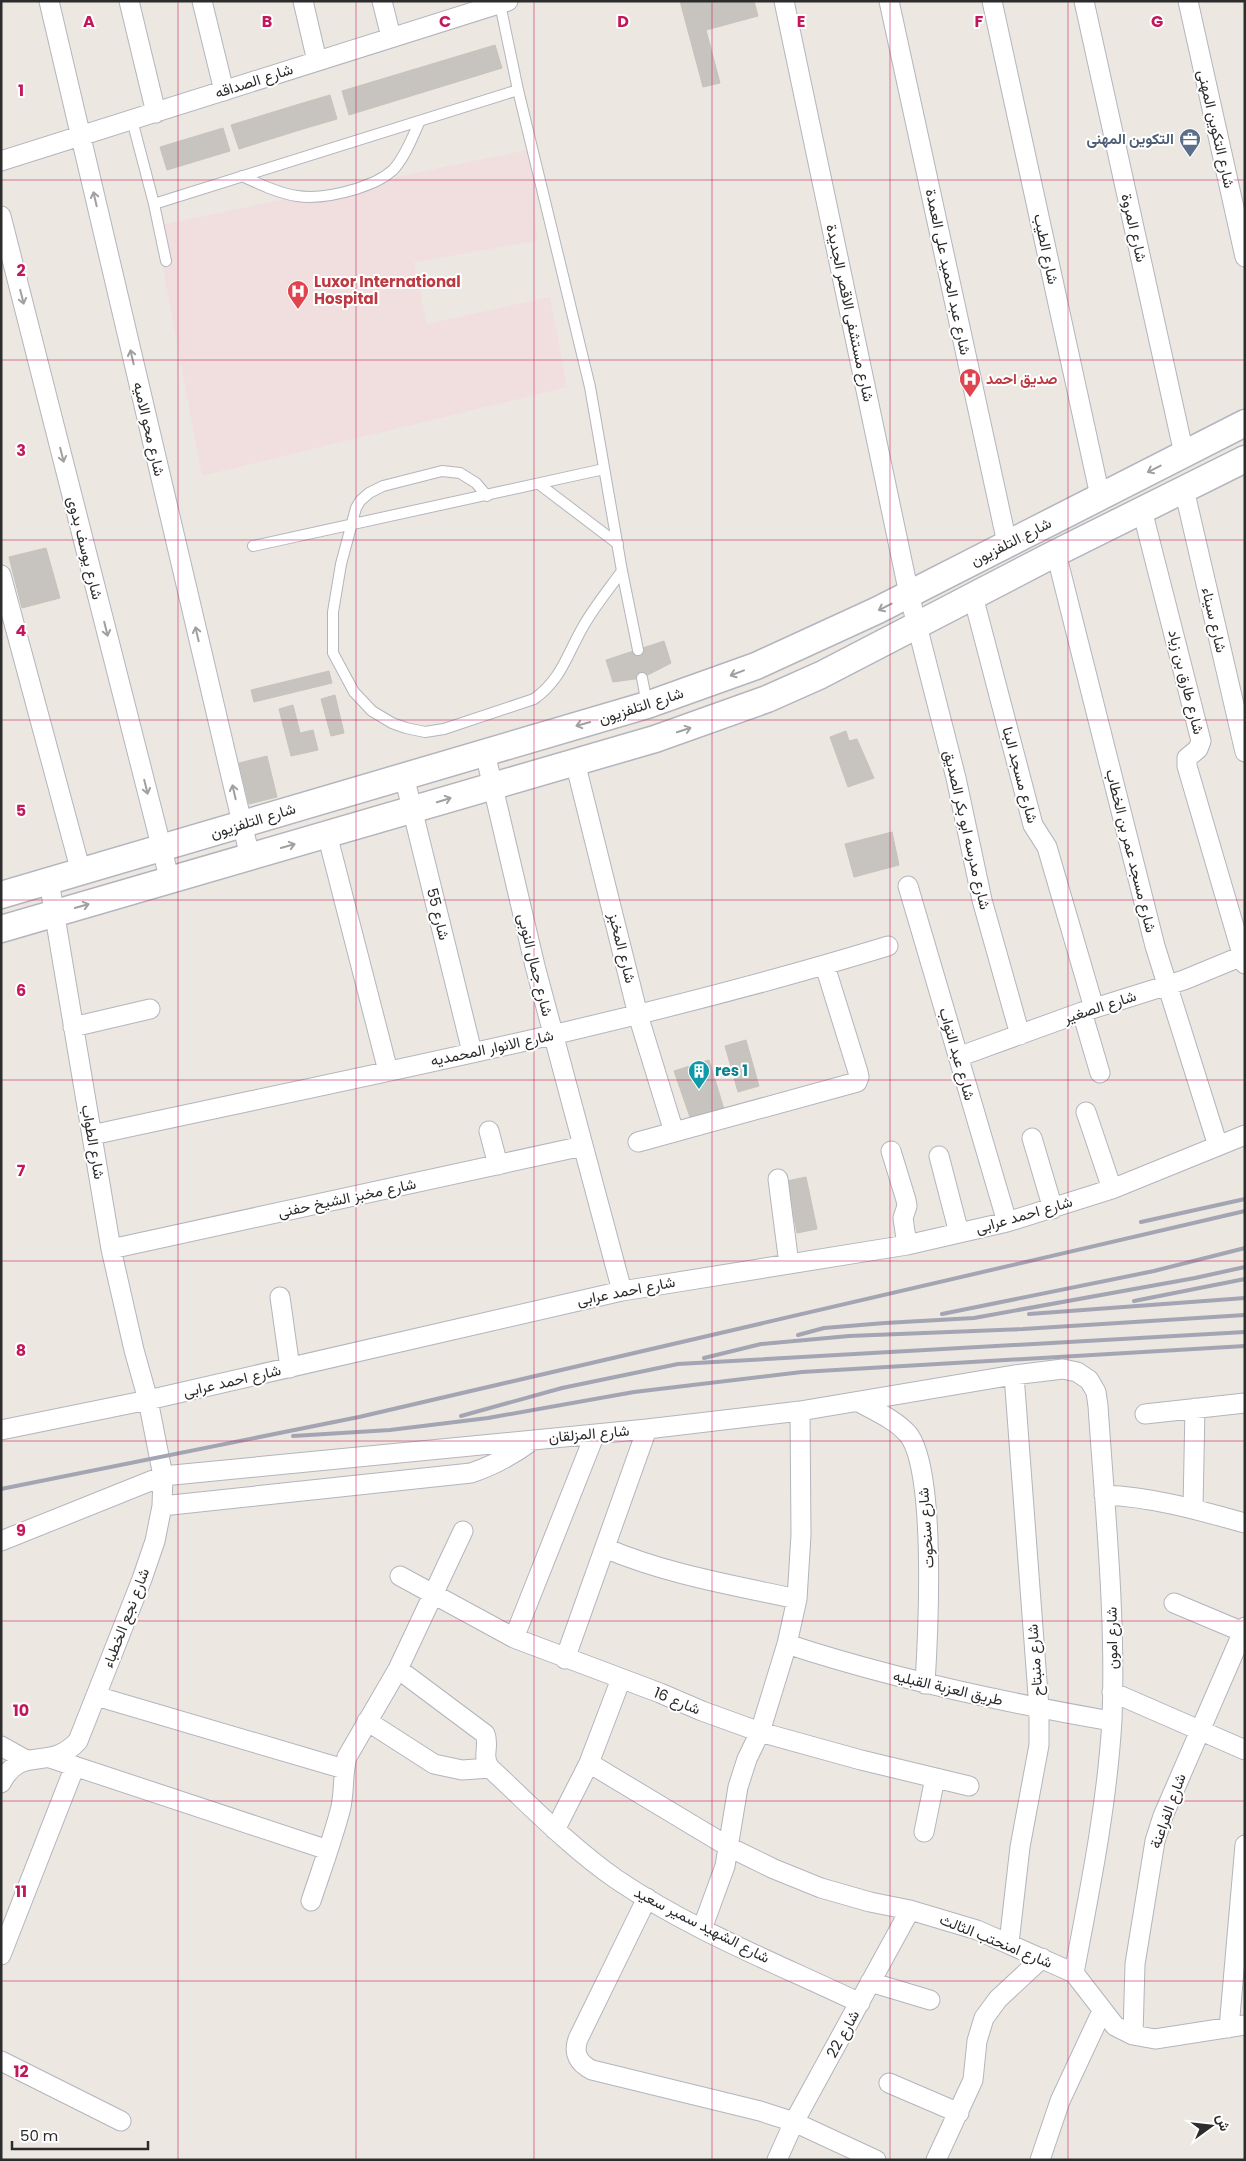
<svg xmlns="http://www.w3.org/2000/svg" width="1246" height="2161" font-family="Poppins,Vazirmatn,sans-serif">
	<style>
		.medical { fill: #f1dfdf }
		.building { fill: #c7c4bf; stroke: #c7c3ba }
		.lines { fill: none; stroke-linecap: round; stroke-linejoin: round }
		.service-casing { stroke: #b3b5be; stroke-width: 12 }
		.minor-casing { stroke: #b3b5be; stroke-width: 21 }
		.secondary-casing { stroke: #b3b5be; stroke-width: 29 }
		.service { stroke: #fff; stroke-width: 10 }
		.minor { stroke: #fff; stroke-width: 19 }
		.secondary { stroke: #fff; stroke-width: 26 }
		.rail { stroke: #a3a5b3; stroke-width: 4 }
		.oneway { stroke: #a0a0a0 }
		.grid { fill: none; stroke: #c2185b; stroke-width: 1; stroke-opacity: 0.55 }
		.labels { text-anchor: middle; stroke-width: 4; stroke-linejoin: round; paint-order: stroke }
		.street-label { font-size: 15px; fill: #2c2c2c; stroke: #fff }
		.service-label { font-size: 15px; font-weight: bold; fill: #4e5e75; stroke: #fff; text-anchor: end }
		.health-label { font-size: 15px; font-weight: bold; fill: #be3a42; stroke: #fff; text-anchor: start }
		.culture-label { font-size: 15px; font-weight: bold; fill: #0d838f; stroke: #fff; text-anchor: start }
		.grid-label { font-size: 16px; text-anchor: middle; font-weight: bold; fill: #c2185b; stroke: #fff; stroke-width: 4; stroke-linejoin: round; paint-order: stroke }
	</style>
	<rect width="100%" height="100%" fill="#ece7e0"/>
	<!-- medical -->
	<path class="medical" d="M 532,149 L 537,241 L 414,262 L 427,324 L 550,297 L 567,387 L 202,476 L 155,226 Z"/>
	<!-- building -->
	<path class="building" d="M 680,1 L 754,1 L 758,16 L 706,30 L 720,83 L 703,87 Z
		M 495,45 L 502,68 L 349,115 L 342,91 Z
		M 330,95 L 337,119 L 303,129 L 296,105 Z
		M 296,105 L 303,129 L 239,149 L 231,125 Z
		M 223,128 L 230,151 L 167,170 L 160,147 Z
		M 46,548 L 60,598 L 22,608 L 9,557 Z
		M 664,641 L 671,663 L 642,678 L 613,682 L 606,660 Z
		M 329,671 L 332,683 L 254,702 L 251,690 Z
		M 335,695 L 344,733 L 331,736 L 321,699 Z
		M 293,705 L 300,733 L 313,730 L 318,750 L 291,756 L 279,709 Z
		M 846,731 L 849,741 L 857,739 L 874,778 L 848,787 L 830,737 Z
		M 267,756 L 277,797 L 249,804 L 239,763 Z
		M 892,832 L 899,865 L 854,877 L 845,844 Z
		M 746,1040 L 759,1086 L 738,1092 L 725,1046 Z
		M 709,1060 L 724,1109 L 692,1123 L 674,1071 Z
		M 806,1177 L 817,1229 L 797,1233 L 787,1181 Z"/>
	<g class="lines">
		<!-- service casing -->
		<g class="service-casing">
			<path id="service" d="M 500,4 L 518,90 L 590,387 L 622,571 L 638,650
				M 132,120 L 154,204
				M 242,176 C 287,197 306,204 356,189 C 370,184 382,180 393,170 C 405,157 412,138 419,123
				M 166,261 L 154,204 L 518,90
				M 539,484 L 618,544
				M 487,496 L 476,483 L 460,473 L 442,471 L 383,486 L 369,493 L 360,501 L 356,508 L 341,564 L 333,612 L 333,653 L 354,692 L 372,711 L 392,723 L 406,728 L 425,732 L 444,729 L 534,699 C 562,679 567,654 584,625 C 595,606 609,589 622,571
				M 253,546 L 604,469
				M 642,678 L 647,704"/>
		</g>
		<!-- minor casing -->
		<g class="minor-casing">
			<path id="minor" d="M 49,1 L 250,857
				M 129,1 L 156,113
				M 202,1 L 224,91
				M 303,1 L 317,61
				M 382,1 L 391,37
				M 784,1 L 909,594 L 956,778 L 982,900 L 1020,1035
				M 889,1 L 1007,543
				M 992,1 L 1100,496
				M 1084,1 L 1184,454
				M 1188,1 L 1245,257
				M 1,161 L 508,1
				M 1,216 L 170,881
				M 1184,489 L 1245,752
				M 1142,510 L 1201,741 L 1198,749 L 1187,758 L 1187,766 L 1245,964
				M 1056,553 L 1155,946 L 1218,1146
				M 1,575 L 81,872
				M 973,596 L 1033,825 L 1047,847 L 1094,1008
				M 485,753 L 535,966 L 622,1291
				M 575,762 L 638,1015 L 674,1132
				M 404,776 L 472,1052
				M 327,834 L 388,1071
				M 908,886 L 1007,1222
				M 1082,1012 L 1100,1073
				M 73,1027 L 150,1009
				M 958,1057 L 1082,1012 L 1184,980 L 1242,956
				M 1086,1112 L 1112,1189
				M 489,1131 L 498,1165
				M 92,1135 C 358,1077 627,1026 888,946
				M 1032,1138 L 1053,1209
				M 638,1142 L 857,1082 L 859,1077 L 858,1072 L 825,966
				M 891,1151 L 906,1200 L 907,1206 L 903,1218 L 907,1245
				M 939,1156 L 959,1233
				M 778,1179 L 789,1264
				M 111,1249 L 583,1146
				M 280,1297 L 290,1368
				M 859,1402 C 875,1411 894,1419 907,1433 C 937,1465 928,1636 925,1684
				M 1145,1414 L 1245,1403
				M 1,1430 L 148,1400 L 622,1291 L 907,1245 L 1007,1222 L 1112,1189 L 1245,1135
				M 1104,1495 C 1153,1497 1198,1510 1245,1523
				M 162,1506 L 471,1473 C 495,1465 513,1455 533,1440
				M 1193,1508 L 1195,1408
				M 1,1541 L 163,1476 L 647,1429 L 800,1411 L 1014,1375 L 1063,1369 L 1077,1372 L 1089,1380 L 1096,1392 L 1098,1406 C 1105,1510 1116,1615 1112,1720 C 1107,1805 1090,1889 1074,1973
				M 605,1548 C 666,1574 732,1585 797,1599
				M 400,1576 L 514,1638 L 660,1693 L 702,1711 L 760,1732 L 861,1760 L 969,1786
				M 1174,1603 L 1243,1632
				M 514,1638 L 595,1434
				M 787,1644 C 893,1679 1002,1702 1111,1721
				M 565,1659 L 647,1429
				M 398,1669 L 485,1734 C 490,1746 481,1756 490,1768 C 531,1806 570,1847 616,1879 C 691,1930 778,1964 860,2003
				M 1112,1692 L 1245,1750
				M 96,1696 L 344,1769
				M 367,1721 L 434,1764 L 462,1770 L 490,1768
				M 1,1746 L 26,1760
				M 50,1758 L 328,1850
				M 589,1763 L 729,1847 L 774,1869 L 821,1888 L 870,1902 L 910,1910 L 977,1930 L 1074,1973 L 1115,2026 L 1133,2035 L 1155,2039 L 1245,2025
				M 1,1783 C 22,1743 49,1773 78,1741 L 142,1579 L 155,1541 L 162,1506 L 163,1476 L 148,1400 L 134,1350 L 111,1249 L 49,881
				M 555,1830 L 589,1763 L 621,1679
				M 924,1832 L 935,1778
				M 647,1898 L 578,2039 C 573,2053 578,2063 592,2070 L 760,2111 L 794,2122 L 876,2160
				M 311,1901 C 321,1871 332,1841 340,1811 C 345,1793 342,1775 347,1757 L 398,1669 L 463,1531
				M 702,1929 L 725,1866 L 738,1787 L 747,1759 L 760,1732 L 787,1644 L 797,1599 L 801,1535 L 800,1411
				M 1009,1943 L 1020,1847 L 1039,1745 L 1039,1708 L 1014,1375
				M 1,1955 L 75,1766
				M 870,1982 L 930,2000
				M 1229,2028 L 1245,1845
				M 1133,2035 L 1135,1964 L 1155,1841 L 1163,1816 L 1245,1627
				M 1,2061 L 121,2121
				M 889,2083 L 959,2113
				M 777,2160 L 794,2122 L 910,1910
				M 936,2160 L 973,2080 L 977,2041 L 984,2018 L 998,1999 L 1042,1958
				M 1040,2160 L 1060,2101 L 1102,2011"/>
		</g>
		<!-- secondary casing -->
		<g class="secondary-casing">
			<path id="secondary" d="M 1,895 L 647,705 L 756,666 L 878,610 L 1245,423
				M 1,929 L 655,739 L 767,699 L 821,675 L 1056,553 L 1245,459"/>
		</g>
		<!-- service -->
		<use href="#service" class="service"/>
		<!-- minor -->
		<use href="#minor" class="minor"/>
		<!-- secondary -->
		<use href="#secondary" class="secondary"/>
		<!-- rail -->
		<path class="rail" d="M 1141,1222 L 1245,1199
			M 1134,1301 L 1245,1279
			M 942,1314 L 1154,1271 L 1245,1248
			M 1029,1314 L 1245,1298
			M 798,1335 L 824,1328 L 885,1323 L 974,1318 L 1195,1278 L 1245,1267
			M 704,1358 L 761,1344 L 849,1336 L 1023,1329 L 1245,1315
			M 461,1416 L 562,1388 L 678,1364 L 1245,1332
			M 293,1436 L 390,1430 L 488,1418 L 634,1392 L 802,1372 L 1245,1346
			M 1,1489 L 359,1417 L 1245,1211"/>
	</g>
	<!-- one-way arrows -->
	<defs><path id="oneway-shaft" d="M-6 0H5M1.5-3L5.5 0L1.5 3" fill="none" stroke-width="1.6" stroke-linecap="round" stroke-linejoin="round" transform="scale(1.25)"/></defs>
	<g class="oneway">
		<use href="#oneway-shaft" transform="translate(95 199) rotate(-103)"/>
		<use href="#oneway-shaft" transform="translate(22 297) rotate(76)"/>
		<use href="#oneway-shaft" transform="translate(132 357) rotate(-103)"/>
		<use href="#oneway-shaft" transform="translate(62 455) rotate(76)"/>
		<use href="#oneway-shaft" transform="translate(1154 469) rotate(153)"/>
		<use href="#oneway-shaft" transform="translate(885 607) rotate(153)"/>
		<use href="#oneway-shaft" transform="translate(106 629) rotate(76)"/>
		<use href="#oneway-shaft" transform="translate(197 634) rotate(-103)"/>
		<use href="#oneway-shaft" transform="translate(737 673) rotate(159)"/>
		<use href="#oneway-shaft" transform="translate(583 724) rotate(164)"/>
		<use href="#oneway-shaft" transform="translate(684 730) rotate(-18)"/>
		<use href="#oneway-shaft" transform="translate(146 787) rotate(76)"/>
		<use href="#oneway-shaft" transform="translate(234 792) rotate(-103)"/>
		<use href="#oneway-shaft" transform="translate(444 800) rotate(-17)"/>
		<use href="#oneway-shaft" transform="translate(288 846) rotate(-16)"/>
		<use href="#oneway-shaft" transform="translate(82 906) rotate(-16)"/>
	</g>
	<!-- grid -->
	<path class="grid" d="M 178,1 L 178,2160M 356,1 L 356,2160M 534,1 L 534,2160M 712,1 L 712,2160M 890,1 L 890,2160M 1068,1 L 1068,2160M 1,180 L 1245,180M 1,360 L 1245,360M 1,540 L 1245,540M 1,720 L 1245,720M 1,900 L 1245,900M 1,1080 L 1245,1080M 1,1261 L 1245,1261M 1,1441 L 1245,1441M 1,1621 L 1245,1621M 1,1801 L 1245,1801M 1,1981 L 1245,1981"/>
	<!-- icons -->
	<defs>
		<g id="office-pin" transform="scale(1.125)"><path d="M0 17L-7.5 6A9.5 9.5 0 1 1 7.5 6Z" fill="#5c6f8a" stroke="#fff"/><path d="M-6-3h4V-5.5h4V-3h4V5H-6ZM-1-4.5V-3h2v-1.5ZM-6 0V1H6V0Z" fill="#fff"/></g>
		<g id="hospital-pin" transform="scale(1.125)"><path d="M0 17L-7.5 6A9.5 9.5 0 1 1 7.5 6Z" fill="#e0444e" stroke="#fff"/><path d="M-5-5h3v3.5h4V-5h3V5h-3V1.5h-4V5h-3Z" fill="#fff"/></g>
		<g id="building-pin" transform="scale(1.125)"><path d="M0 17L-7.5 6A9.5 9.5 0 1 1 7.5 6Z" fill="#0f9aa8" stroke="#fff"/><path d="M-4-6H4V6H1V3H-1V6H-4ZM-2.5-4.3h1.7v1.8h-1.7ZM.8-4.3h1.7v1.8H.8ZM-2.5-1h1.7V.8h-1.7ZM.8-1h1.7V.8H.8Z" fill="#fff"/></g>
	</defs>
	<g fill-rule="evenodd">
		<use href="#office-pin" x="1190" y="139"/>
		<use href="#hospital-pin" x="298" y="291"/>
		<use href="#hospital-pin" x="970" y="379"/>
		<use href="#building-pin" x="699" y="1071"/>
	</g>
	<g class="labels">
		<!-- street labels -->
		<g class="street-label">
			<text transform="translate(254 81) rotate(-18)" y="5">شارع الصداقه</text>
			<text transform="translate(1216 129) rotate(77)" y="5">شارع التكوين المهنى</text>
			<text transform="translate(1134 228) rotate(77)" y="5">شارع المروة</text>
			<text transform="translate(1046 249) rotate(78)" y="5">شارع الطيب</text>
			<text transform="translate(948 272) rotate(78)" y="5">شارع عبد الحميد على العمدة</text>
			<text transform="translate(850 313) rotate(78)" y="5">شارع مستشفى الاقصر الجديدة</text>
			<text transform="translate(149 429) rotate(77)" y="5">شارع محو الاميه</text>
			<text transform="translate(1011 542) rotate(-27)" y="5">شارع التلفزيون</text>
			<text transform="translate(85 548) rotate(76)" y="5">شارع يوسف بدوى</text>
			<text transform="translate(1214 620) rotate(77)" y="5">شارع سيناء</text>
			<text transform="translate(1186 682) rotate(76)" y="5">شارع طارق بن زياد</text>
			<text transform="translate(641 706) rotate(-18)" y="5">شارع التلفزيون</text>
			<text transform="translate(1020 775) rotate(75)" y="5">شارع مسجد البنا</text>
			<text transform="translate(253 821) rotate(-17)" y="5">شارع التلفزيون</text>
			<text transform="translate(967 830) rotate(77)" y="5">شارع مدرسه ابو بكر الصديق</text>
			<text transform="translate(1131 851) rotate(76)" y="5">شارع مسجد عمر بن الخطاب</text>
			<text transform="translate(438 914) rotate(76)" y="5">شارع 55</text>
			<text transform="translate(622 948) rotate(76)" y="5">شارع المخبز</text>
			<text transform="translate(535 965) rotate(76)" y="5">شارع جمال النوبى</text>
			<text transform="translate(1100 1007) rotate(-18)" y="5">شارع الصغير</text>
			<text transform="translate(492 1048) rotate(-12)" y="5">شارع الانوار المحمديه</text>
			<text transform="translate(957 1054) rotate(74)" y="5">شارع عبد التواب</text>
			<text transform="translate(93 1142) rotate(80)" y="5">شارع الطواب</text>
			<text transform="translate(347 1198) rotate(-12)" y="5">شارع مخبز الشيخ حفنى</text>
			<text transform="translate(1024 1215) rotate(-16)" y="5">شارع احمد عرابى</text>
			<text transform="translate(626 1291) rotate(-11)" y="5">شارع احمد عرابى</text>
			<text transform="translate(232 1381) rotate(-13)" y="5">شارع احمد عرابى</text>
			<text transform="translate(589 1434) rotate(-5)" y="5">شارع المزلقان</text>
			<text transform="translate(926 1528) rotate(-94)" y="5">شارع سنحوت</text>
			<text transform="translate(126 1618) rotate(-69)" y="5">شارع نجع الخطباء</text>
			<text transform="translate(1112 1638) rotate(-91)" y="5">شارع امون</text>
			<text transform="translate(1035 1660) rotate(-94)" y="5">شارع منبتاح</text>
			<text transform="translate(948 1688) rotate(13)" y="5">طريق العزبة القبليه</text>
			<text transform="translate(677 1701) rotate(22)" y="5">شارع 16</text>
			<text transform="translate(1168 1811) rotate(-70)" y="5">شارع الفراعنة</text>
			<text transform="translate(702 1925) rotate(27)" y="5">شارع الشهيد سمير سعيد</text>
			<text transform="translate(996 1941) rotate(22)" y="5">شارع امنحتب الثالث</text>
			<text transform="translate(843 2034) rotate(-61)" y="5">شارع 22</text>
		</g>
		<!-- service labels -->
		<g class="service-label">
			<text x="1174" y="144">التكوين المهنى</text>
		</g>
		<!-- health labels -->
		<g class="health-label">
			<text x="314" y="287">Luxor International<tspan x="314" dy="17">Hospital</tspan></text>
			<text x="986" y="384">صديق احمد</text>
		</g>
		<!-- culture labels -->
		<g class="culture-label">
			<text x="715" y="1076">res 1</text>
		</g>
	</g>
	<g class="grid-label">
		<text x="89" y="27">A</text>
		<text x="267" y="27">B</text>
		<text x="445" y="27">C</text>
		<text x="623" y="27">D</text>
		<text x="801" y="27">E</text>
		<text x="979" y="27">F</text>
		<text x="1157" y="27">G</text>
		<text x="21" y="96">1</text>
		<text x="21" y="276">2</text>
		<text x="21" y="456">3</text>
		<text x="21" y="636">4</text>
		<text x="21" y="816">5</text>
		<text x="21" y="996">6</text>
		<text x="21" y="1176">7</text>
		<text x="21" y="1356">8</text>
		<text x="21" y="1536">9</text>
		<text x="21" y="1716">10</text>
		<text x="21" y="1897">11</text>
		<text x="21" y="2077">12</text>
	</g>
	<!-- border -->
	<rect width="1246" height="2161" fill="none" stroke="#2c2c2c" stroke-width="5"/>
	<!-- north arrow -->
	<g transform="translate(1211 2126) rotate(75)" stroke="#ffffff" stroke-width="4" paint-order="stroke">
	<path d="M0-4L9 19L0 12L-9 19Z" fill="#2c2c2c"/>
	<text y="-8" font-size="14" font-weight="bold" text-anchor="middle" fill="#2c2c2c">ش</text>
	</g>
	<!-- scale -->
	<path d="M12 2141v8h136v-8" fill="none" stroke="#2c2c2c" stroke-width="2.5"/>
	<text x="20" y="2141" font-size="15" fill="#2c2c2c" stroke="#ffffff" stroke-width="4" paint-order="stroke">50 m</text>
</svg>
